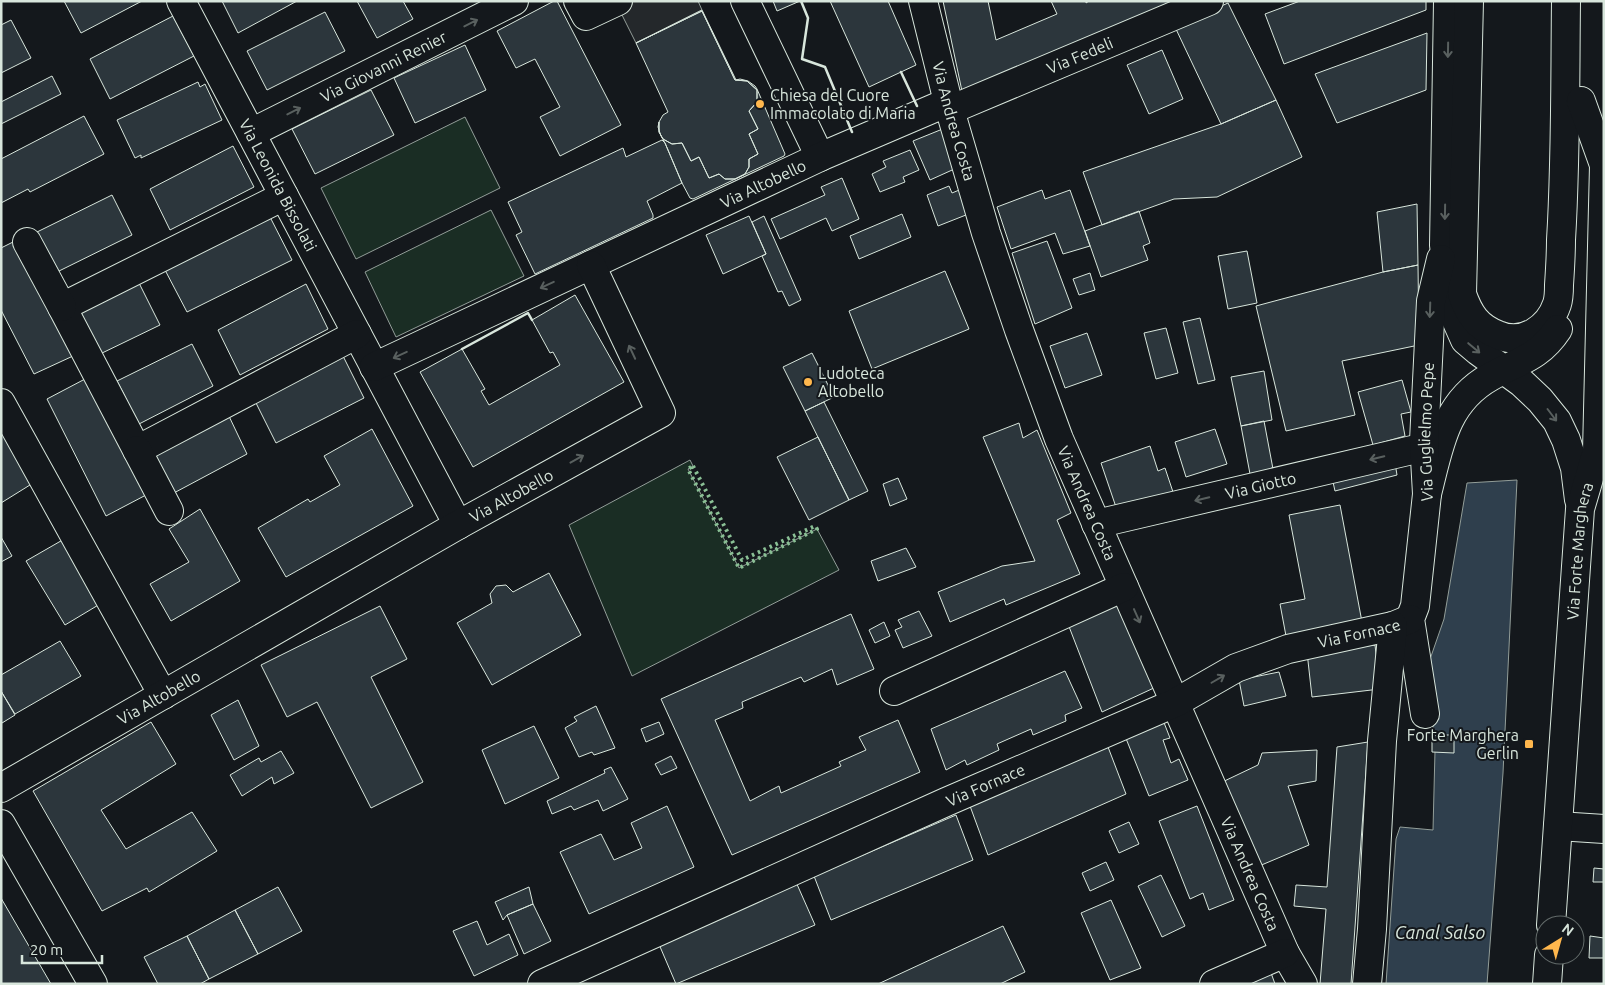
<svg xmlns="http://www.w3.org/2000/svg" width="1605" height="985" font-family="Ubuntu,sans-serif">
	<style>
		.green { fill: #1a2d24; stroke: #939e99 }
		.parking { fill: #24282b; stroke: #939e99 }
		.water { fill: #2f3f4d; stroke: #939e99 }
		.building { fill: #2c363c; stroke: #d8e6dc }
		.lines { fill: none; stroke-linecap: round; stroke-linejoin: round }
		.minor-casing { stroke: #d8e6dc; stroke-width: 30 }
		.minor { stroke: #14181c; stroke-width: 28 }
		.hedge { stroke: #8ac095; stroke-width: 4; stroke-dasharray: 2.5 4; stroke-linecap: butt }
		.wall { stroke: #d8e6dc; stroke-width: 2.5 }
		.oneway { stroke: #59605f }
		.poi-dot { fill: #ffb74d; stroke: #14181c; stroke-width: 2 }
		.labels { text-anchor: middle; stroke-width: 4; stroke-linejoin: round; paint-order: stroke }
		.street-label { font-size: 16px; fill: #d8e6dc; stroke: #14181c }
		.poi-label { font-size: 16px; fill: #d8e6dc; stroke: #14181c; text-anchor: start }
		.water-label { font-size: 18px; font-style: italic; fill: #d8e6dc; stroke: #14181c }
	</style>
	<rect width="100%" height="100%" fill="#14181c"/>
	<!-- green -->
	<path class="green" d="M 465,117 L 500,188 L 356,259 L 321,188 Z
		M 491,210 L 524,276 L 396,337 L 365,272 Z
		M 690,460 L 693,466 L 688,469 L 739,568 L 817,529 L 839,570 L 632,676 L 569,525 Z"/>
	<!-- parking -->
	<path class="parking" d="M 615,1 L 698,1 L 702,10 L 636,43 Z"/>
	<!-- water -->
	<path class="water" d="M 1517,480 L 1503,773 L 1487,984 L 1386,984 L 1396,839 L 1400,827 L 1433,830 L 1435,751 L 1428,665 L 1444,619 L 1467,483 Z"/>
	<!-- building -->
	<path class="building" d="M 64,1 L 142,1 L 81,33 Z
		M 222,1 L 297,1 L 238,33 Z
		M 357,1 L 403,1 L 413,19 L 377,38 Z
		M 554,1 L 557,1 L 621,125 L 560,156 L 540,117 L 560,107 L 535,59 L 516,68 L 497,31 Z
		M 773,1 L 800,1 L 777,11 Z
		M 830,1 L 888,1 L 916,65 L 869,87 Z
		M 943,1 L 988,1 L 996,40 L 1057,14 L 1051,1 L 1086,1 L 1086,3 L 1089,1 L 1193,1 L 963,96 Z
		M 1300,1 L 1426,1 L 1426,10 L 1284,64 L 1265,14 Z
		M 1228,3 L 1276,100 L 1221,124 L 1175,27 Z
		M 702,10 L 736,80 L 740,79 L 748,81 L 755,86 L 757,89 L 785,154 L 784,156 L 693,199 L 690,198 L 682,183 L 665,143 L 661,136 L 658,127 L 659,122 L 659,132 L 663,139 L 672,144 L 682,143 L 691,161 L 699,157 L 709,178 L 719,174 L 725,179 L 735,179 L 745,174 L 749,167 L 749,159 L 758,154 L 749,134 L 758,129 L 749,111 L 757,102 L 757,90 L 747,81 L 735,80 L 702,11 L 636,43 Z
		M 702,11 L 735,80 L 747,81 L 757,90 L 757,102 L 749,111 L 758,129 L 749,134 L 758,154 L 749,159 L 749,167 L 745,174 L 735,179 L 725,179 L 719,174 L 709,178 L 699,157 L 691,161 L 682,143 L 672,144 L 663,139 L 659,132 L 659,122 L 663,115 L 668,112 L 636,43 Z
		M 325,12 L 345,51 L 267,90 L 247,51 Z
		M 173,16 L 194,56 L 110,99 L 90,59 Z
		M 11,20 L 31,58 L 1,73 L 1,25 Z
		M 1427,33 L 1426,90 L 1337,123 L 1315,74 Z
		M 465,45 L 486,90 L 415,123 L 394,78 Z
		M 1162,50 L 1183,99 L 1149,114 L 1127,65 Z
		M 52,76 L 61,94 L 1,124 L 1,102 Z
		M 198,82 L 200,87 L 205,84 L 222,120 L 141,158 L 141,155 L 135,158 L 117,120 Z
		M 371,90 L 394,135 L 315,174 L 292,129 Z
		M 1276,100 L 1302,157 L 1217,197 L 1174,199 L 1102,225 L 1083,172 L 1221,124 Z
		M 84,116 L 104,154 L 30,192 L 28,189 L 1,203 L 1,159 Z
		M 945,128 L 961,166 L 930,180 L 913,141 Z
		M 662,140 L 665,143 L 682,183 L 647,201 L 653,215 L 653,218 L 535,274 L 516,235 L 522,232 L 508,202 L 623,148 L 626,157 Z
		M 233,146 L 254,187 L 170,230 L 150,189 Z
		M 910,150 L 919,170 L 903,177 L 905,182 L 880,192 L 872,174 L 886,167 L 883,161 Z
		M 842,178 L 859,219 L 832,231 L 826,218 L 780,239 L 771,219 L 825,195 L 821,187 Z
		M 949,186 L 952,193 L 964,188 L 971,213 L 938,226 L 927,195 Z
		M 1042,190 L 1045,199 L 1070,190 L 1090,246 L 1063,254 L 1055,233 L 1011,249 L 997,207 Z
		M 112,195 L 132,235 L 57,272 L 37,232 Z
		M 1417,204 L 1418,265 L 1383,272 L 1377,212 Z
		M 1139,211 L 1150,243 L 1143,246 L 1148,260 L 1101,277 L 1085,231 Z
		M 902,214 L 911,237 L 859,259 L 850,236 Z
		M 749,216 L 766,254 L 723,274 L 706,235 Z
		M 764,216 L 801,300 L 789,306 L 782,291 L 778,292 L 762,256 L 766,254 L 752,222 Z
		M 270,217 L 292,260 L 187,312 L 165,270 Z
		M 15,241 L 73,356 L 34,374 L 1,310 L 1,248 Z
		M 1047,241 L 1072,308 L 1035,324 L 1012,253 Z
		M 1247,251 L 1257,303 L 1228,309 L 1218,256 Z
		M 1418,265 L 1419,345 L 1342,361 L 1355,415 L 1286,431 L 1256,306 L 1383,272 Z
		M 945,271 L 969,329 L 872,369 L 849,311 Z
		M 1090,273 L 1095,290 L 1079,295 L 1073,279 Z
		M 139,283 L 160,325 L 98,355 L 78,313 Z
		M 306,284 L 328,329 L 240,375 L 218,330 Z
		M 575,295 L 624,382 L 473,467 L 420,372 L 462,349 L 485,389 L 481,391 L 489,405 L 560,365 L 553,352 L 550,353 L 532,320 Z
		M 1200,318 L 1215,380 L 1198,384 L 1183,322 Z
		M 1166,328 L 1178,373 L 1156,379 L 1144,333 Z
		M 1087,333 L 1102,375 L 1065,388 L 1050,346 Z
		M 192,344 L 213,386 L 139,424 L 117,381 Z
		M 812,353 L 834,397 L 805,411 L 783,367 Z
		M 342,354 L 364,398 L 276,443 L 254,399 Z
		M 1264,371 L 1272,420 L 1241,426 L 1231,377 Z
		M 85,379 L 146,495 L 106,516 L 47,399 Z
		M 1402,380 L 1411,412 L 1401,414 L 1405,436 L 1373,445 L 1358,392 Z
		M 824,402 L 868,491 L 849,500 L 805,411 Z
		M 227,412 L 247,454 L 172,494 L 151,452 Z
		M 1,420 L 38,480 L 1,503 Z
		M 1264,421 L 1273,469 L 1250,474 L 1241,426 Z
		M 1019,423 L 1023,438 L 1037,430 L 1071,513 L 1057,520 L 1080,574 L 1006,605 L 1004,599 L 950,622 L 938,592 L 1002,566 L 1035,561 L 983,437 Z
		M 372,429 L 413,506 L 286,577 L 258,528 L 308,499 L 310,502 L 340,485 L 324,456 Z
		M 1215,429 L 1227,464 L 1186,477 L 1175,442 Z
		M 818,437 L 849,500 L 809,520 L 777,457 Z
		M 1150,446 L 1158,471 L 1165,468 L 1174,495 L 1118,513 L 1101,463 Z
		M 1394,457 L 1397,475 L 1335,491 L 1331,473 Z
		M 898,478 L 907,499 L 890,506 L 883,484 Z
		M 1340,505 L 1362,622 L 1286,636 L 1280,604 L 1305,599 L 1289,515 Z
		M 200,509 L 240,581 L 171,621 L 150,584 L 189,562 L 169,529 Z
		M 1,537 L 12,556 L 1,562 Z
		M 66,538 L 105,601 L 65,625 L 26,561 Z
		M 906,548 L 916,567 L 878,581 L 871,561 Z
		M 549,573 L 581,635 L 492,685 L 457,623 L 492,603 L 490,594 L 496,586 L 506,585 L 513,592 Z
		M 1122,600 L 1156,687 L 1102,712 L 1068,624 Z
		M 380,606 L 407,659 L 371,677 L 423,782 L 371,808 L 317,702 L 287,717 L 261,665 Z
		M 919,611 L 932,636 L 903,648 L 895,630 L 902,627 L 898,620 Z
		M 851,614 L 874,669 L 837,685 L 832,669 L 804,682 L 801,677 L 742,702 L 743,708 L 715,720 L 750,801 L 779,786 L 781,793 L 841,766 L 839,762 L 866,750 L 859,737 L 898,720 L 920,772 L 732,855 L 661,699 Z
		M 884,622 L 890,636 L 875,643 L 869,630 Z
		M 60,641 L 81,676 L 15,714 L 1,691 L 1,675 Z
		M 1375,645 L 1380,689 L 1312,697 L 1307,652 Z
		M 1065,671 L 1082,708 L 1065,715 L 1066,721 L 1033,735 L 1031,729 L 997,744 L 999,750 L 967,765 L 965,760 L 946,770 L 931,729 Z
		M 1279,672 L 1286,696 L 1244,706 L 1239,680 Z
		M 1,691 L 15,715 L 2,723 L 1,722 Z
		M 238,700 L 259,746 L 234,760 L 211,715 Z
		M 596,706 L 615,748 L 594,755 L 592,752 L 579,757 L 565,728 L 577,721 L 574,717 Z
		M 1161,715 L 1170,738 L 1163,740 L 1171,763 L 1179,759 L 1188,780 L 1149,796 L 1123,731 Z
		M 151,722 L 176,764 L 101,810 L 126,849 L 192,812 L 217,851 L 149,892 L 147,888 L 102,911 L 33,791 Z
		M 659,722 L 664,734 L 646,742 L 641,729 Z
		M 534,726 L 559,778 L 505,804 L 482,750 Z
		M 1432,735 L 1454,735 L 1454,753 L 1432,752 Z
		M 1368,742 L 1351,984 L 1320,984 L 1326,909 L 1294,906 L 1296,885 L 1327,887 L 1337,747 Z
		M 1108,747 L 1126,794 L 988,855 L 970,806 Z
		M 1317,750 L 1316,781 L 1288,786 L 1309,845 L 1252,869 L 1216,785 L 1258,765 L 1262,753 Z
		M 281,751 L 294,773 L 274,784 L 272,777 L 242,796 L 230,775 L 259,758 L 261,762 Z
		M 671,756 L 677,768 L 661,775 L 655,764 Z
		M 611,767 L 628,799 L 603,811 L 598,800 L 574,810 L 571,806 L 552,814 L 547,801 L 605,773 L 604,770 Z
		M 667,806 L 694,867 L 589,914 L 560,852 L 601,834 L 614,860 L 642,848 L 631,823 Z
		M 1197,806 L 1234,900 L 1209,910 L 1203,893 L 1190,899 L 1159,821 Z
		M 956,815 L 973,860 L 831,920 L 814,876 Z
		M 1129,822 L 1139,844 L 1119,853 L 1109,831 Z
		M 1106,862 L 1114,880 L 1090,891 L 1082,873 Z
		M 1594,868 L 1604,869 L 1604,882 L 1593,882 Z
		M 1161,875 L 1185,926 L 1162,937 L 1138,886 Z
		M 796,882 L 815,925 L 676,984 L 658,942 Z
		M 278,887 L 302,931 L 258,954 L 235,910 Z
		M 529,887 L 533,904 L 507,915 L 503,920 L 495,902 Z
		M 1,898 L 51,984 L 1,984 Z
		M 1111,900 L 1141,968 L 1110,980 L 1081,913 Z
		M 533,904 L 551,941 L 524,954 L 507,915 Z
		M 235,910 L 258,954 L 209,979 L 187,936 Z
		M 477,921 L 487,945 L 509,934 L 518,955 L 474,976 L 453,931 Z
		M 1003,926 L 1025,972 L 1000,984 L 878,984 Z
		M 187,936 L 209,979 L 200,984 L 158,984 L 144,957 Z
		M 1590,936 L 1604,938 L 1604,958 L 1589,958 Z
		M 1270,970 L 1275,984 L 1226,984 Z"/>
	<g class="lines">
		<!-- minor casing -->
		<g class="minor-casing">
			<g id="minor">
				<path id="s1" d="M 181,1 L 458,525"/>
				<path d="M 578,1 L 586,16 L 618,1"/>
				<path d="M 745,1 L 820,157"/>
				<path id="s2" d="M 923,1 L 950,110 L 986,233 L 1019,330 L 1059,439 L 1285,953 L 1303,984"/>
				<path d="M 1448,1 L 1444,245 L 1453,313 L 1465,340 L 1478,351 L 1522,383 L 1540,400 L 1557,421 L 1566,440 L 1575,468 L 1579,500"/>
				<path d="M 1469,1 L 1462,294 C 1469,314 1477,327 1498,335 C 1523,346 1549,328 1557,304 C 1559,298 1559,291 1559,285 C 1560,270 1561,255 1561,240 C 1566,160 1565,81 1566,1"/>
				<path id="s3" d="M 251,133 L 514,1"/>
				<path d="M 284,196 L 62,307 L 137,450 L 357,334"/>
				<path d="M 27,242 L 62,307"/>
				<path id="s4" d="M 374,367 L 820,157 L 939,106 L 950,110 L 1209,1"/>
				<path d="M 1,403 L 163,695"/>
				<path d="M 137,450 L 169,511"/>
				<path d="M 1427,494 C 1439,448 1444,403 1490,377 C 1518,361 1539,358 1558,329"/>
				<path id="s5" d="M 1096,524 L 1425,447"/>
				<path d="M 894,691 L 1124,587"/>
				<path id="s6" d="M 1425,714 L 1410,619 L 1415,606 L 1427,494 L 1424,441 L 1431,301 L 1441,259"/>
				<path id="s7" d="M 1,788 L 458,525 L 661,413 L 591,265"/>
				<path d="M 1,824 L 93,984"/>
				<path d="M 1558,826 L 1604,829"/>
				<path id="s8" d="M 1551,925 L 1580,509 L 1597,451 L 1604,165 L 1581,101"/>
				<path id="s9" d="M 542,984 L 946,802 L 1175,703 L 1236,668 L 1288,649 L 1393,626 L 1410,619"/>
				<path d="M 1214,984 L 1285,953"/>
				<path d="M 1367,984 L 1372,929 L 1382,741 L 1393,626"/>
				<path d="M 1547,984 L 1549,955"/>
			</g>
		</g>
		<!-- minor -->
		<use href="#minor" class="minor"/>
		<!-- hedge -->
		<path class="hedge" d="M 693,466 L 742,560 L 815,526 L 817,529 L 739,568 L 688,469 Z"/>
		<!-- wall -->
		<path class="wall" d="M 801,1 L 808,18 L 802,59 L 825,67 L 852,132
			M 901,72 L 917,106
			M 462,349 L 528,313 L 532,320"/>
	</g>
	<!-- one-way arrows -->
	<defs><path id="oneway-shaft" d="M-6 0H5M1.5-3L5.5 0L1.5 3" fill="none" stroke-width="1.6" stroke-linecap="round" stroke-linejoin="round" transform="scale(1.25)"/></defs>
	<g class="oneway">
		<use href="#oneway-shaft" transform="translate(471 23) rotate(-27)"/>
		<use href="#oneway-shaft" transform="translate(1448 50) rotate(91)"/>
		<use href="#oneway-shaft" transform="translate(294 111) rotate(-27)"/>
		<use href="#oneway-shaft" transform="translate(1445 212) rotate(91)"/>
		<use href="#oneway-shaft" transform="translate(547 285) rotate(155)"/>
		<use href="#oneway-shaft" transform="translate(1430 310) rotate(92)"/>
		<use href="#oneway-shaft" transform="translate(1474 348) rotate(40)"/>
		<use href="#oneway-shaft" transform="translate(632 352) rotate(-115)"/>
		<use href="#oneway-shaft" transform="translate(400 355) rotate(155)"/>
		<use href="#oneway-shaft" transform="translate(1552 415) rotate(53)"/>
		<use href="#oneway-shaft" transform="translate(1377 458) rotate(167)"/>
		<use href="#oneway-shaft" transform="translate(577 459) rotate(-29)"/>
		<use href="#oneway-shaft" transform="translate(1202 499) rotate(167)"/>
		<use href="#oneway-shaft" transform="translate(1137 616) rotate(66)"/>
		<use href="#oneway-shaft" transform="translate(1218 679) rotate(-30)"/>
	</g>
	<!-- markers -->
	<g class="poi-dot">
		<circle cx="760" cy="104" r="5"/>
		<circle cx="808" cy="382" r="5"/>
		<rect x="1524" y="739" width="10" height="10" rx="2.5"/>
	</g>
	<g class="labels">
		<!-- street labels -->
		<g class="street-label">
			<text dy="6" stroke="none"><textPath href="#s4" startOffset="775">Via Fedeli</textPath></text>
			<text dy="6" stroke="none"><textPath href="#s3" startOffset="148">Via Giovanni Renier</textPath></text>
			<text dy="6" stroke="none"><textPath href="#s2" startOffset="124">Via Andrea Costa</textPath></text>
			<text dy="6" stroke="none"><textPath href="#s1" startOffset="208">Via Leonida Bissolati</textPath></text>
			<text dy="6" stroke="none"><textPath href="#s4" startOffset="430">Via Altobello</textPath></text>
			<text dy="6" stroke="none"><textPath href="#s6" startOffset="285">Via Guglielmo Pepe</textPath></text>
			<text dy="6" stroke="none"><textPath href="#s5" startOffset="169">Via Giotto</textPath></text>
			<text dy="6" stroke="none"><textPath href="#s7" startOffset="588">Via Altobello</textPath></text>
			<text dy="6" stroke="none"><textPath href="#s2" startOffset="529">Via Andrea Costa</textPath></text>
			<text dy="6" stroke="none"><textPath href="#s8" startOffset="375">Via Forte Marghera</textPath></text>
			<text dy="6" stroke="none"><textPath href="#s9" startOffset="891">Via Fornace</textPath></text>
			<text dy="6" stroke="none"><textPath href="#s7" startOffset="182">Via Altobello</textPath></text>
			<text dy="6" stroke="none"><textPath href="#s9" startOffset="486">Via Fornace</textPath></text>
			<text dy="6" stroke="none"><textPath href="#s2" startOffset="934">Via Andrea Costa</textPath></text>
		</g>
		<!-- poi labels -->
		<g class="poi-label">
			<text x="770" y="101">Chiesa del Cuore<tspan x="770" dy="18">Immacolato di Maria</tspan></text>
			<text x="818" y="379">Ludoteca<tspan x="818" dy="18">Altobello</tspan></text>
			<text x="1519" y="741" text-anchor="end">Forte Marghera<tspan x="1519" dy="18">Gerlin</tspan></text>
		</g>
		<!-- water labels -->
		<g class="water-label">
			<text x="1440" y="939">Canal Salso</text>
		</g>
	</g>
	<!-- border -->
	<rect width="1605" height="985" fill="none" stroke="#d8e6dc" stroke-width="5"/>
	<!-- north arrow -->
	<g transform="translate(1560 940) rotate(37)"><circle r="24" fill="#14181c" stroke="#626a69"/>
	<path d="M0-4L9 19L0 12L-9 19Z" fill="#ffb74d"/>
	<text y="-8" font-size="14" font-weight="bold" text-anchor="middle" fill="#d8e6dc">N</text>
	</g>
	<!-- scale -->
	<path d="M22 955v8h80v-8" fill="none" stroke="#d8e6dc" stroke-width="2.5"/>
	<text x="30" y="955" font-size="15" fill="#d8e6dc" stroke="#14181c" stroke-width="4" paint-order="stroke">20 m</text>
</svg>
